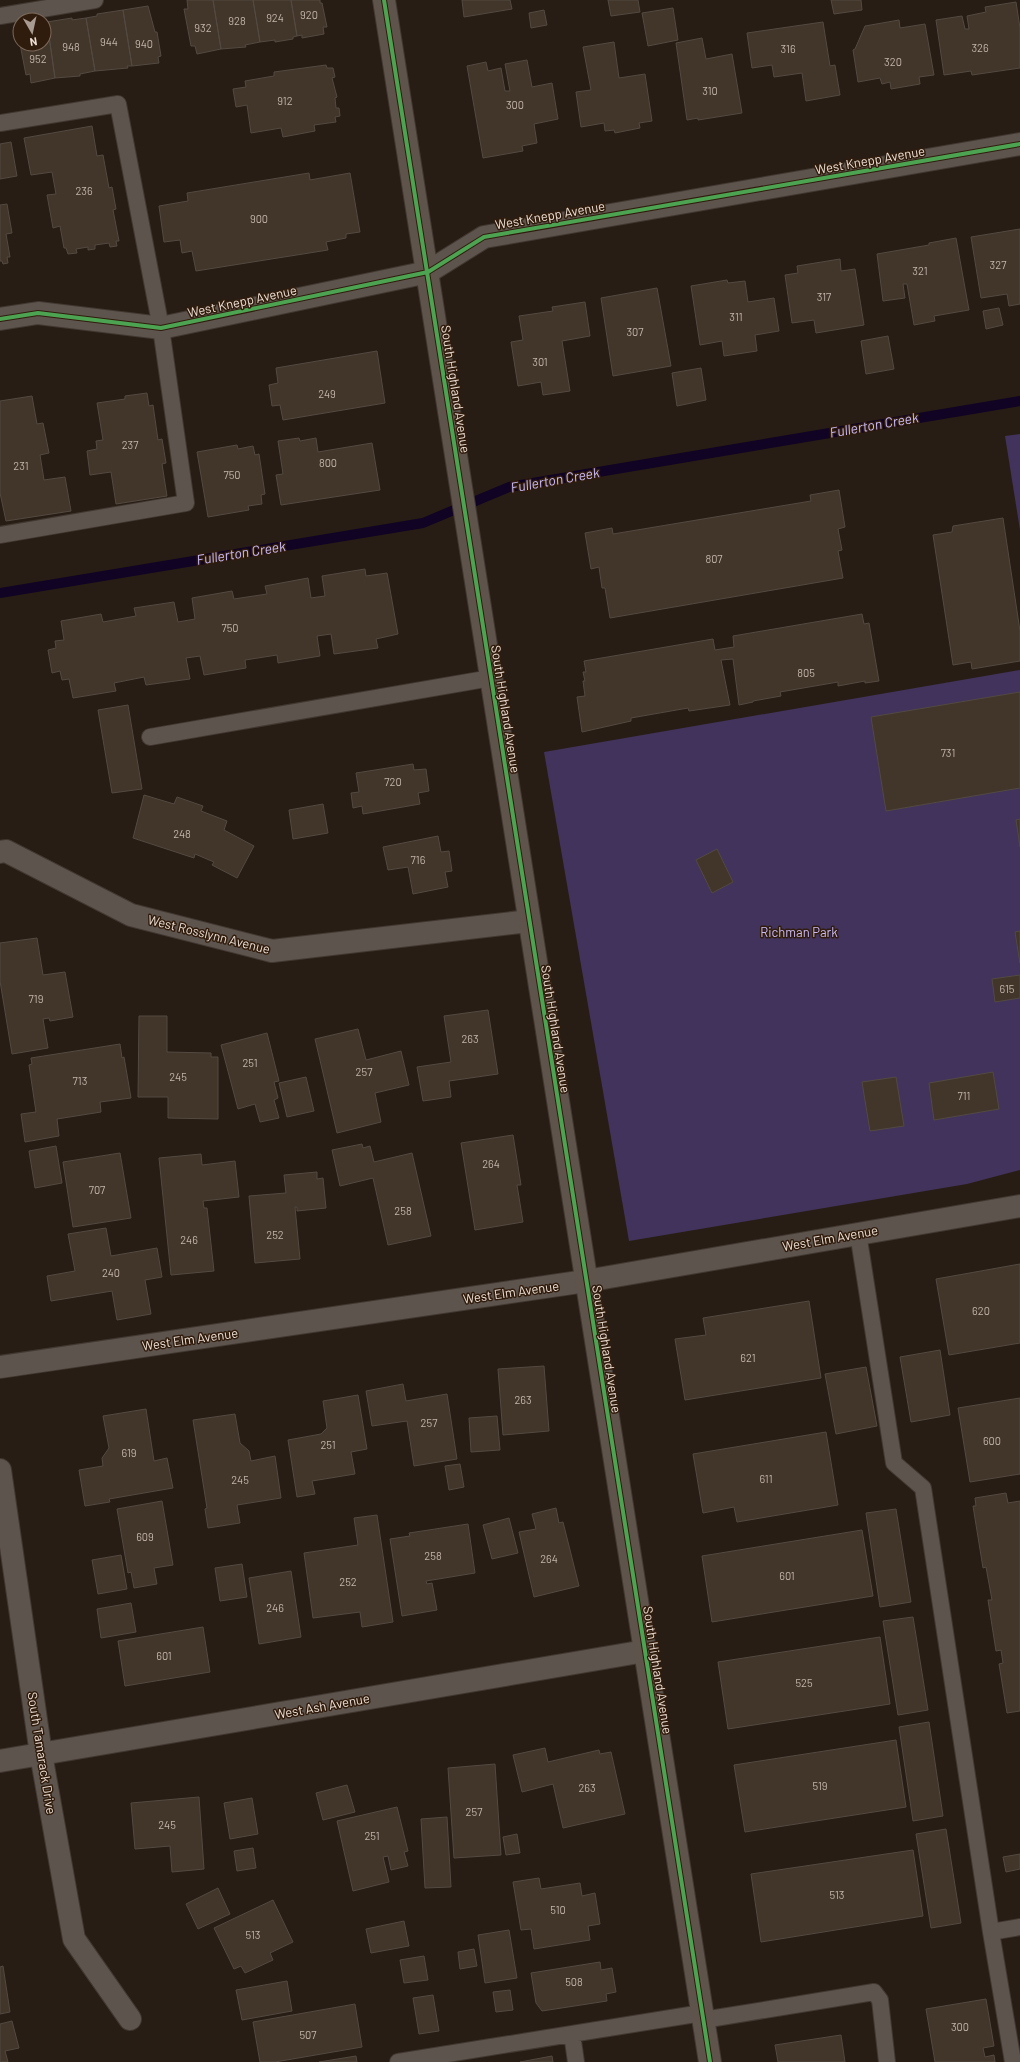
<svg xmlns="http://www.w3.org/2000/svg" width="1020" height="2062" font-family="Barlow,sans-serif">
	<style>
		.green { fill: #41335b }
		.lines { fill: none; stroke-linecap: round; stroke-linejoin: round }
		.stream { stroke: #100324; stroke-width: 10 }
		.building { fill: #423529; stroke: #534a42 }
		.lane-casing { stroke: #413831; stroke-width: 18 }
		.street-casing { stroke: #413831; stroke-width: 24 }
		.secondary-casing { stroke: #413831; stroke-width: 24 }
		.lane { stroke: #5e544e; stroke-width: 16 }
		.street { stroke: #5e544e; stroke-width: 22 }
		.secondary { stroke: #5f544c; stroke-width: 22 }
		.cycleway-casing { stroke: #301c0c; stroke-width: 6 }
		.cycleway { stroke: #4ca352; stroke-width: 4 }
		.labels { text-anchor: middle; stroke-width: 3; stroke-linejoin: round; paint-order: stroke }
		.number-label { font-size: 11px; fill: #c2b4aa }
		.street-label { font-size: 13px; fill: #eddfd5; stroke: #301c0c }
		.park-label { font-size: 13px; fill: #cbbbf9; stroke: #301c0c }
		.water-label { font-size: 14px; font-style: italic; fill: #cabaf9; stroke: #301c0c }
	</style>
	<rect width="100%" height="100%" fill="#281d14"/>
	<!-- green -->
	<path class="green" d="M 1020,434 L 1020,530 L 1005,436 Z
		M 1020,670 L 1020,1170 L 967,1184 L 629,1241 L 544,752 Z"/>
	<g class="lines">
		<!-- stream -->
		<path class="stream" d="M 0,593 L 423,523 L 509,487 L 1020,401"/>
	</g>
	<!-- building -->
	<path class="building" d="M 187,0 L 213,0 L 221,49 L 197,54 L 195,46 L 191,46 L 184,9 L 188,9 Z
		M 213,0 L 253,0 L 260,42 L 245,45 L 246,47 L 221,49 Z
		M 253,0 L 291,0 L 297,36 L 293,37 L 293,39 L 275,42 L 275,40 L 260,42 Z
		M 291,0 L 320,0 L 320,3 L 322,3 L 327,27 L 323,27 L 324,34 L 302,38 L 302,35 L 297,36 Z
		M 462,0 L 510,0 L 512,9 L 464,17 Z
		M 608,0 L 638,0 L 640,12 L 611,16 Z
		M 831,0 L 861,0 L 862,10 L 834,14 Z
		M 1016,2 L 1020,28 L 1020,68 L 972,75 L 971,71 L 944,75 L 936,20 L 962,16 L 965,29 L 969,29 L 967,16 L 986,12 L 985,7 Z
		M 148,6 L 155,32 L 157,32 L 161,56 L 158,57 L 159,63 L 132,66 L 123,10 Z
		M 673,8 L 678,40 L 648,46 L 642,13 Z
		M 123,10 L 132,66 L 127,66 L 128,68 L 95,71 L 86,18 L 97,16 L 97,14 Z
		M 544,10 L 547,25 L 531,28 L 529,13 Z
		M 72,18 L 72,20 L 86,18 L 95,71 L 80,74 L 80,76 L 55,78 L 47,22 Z
		M 899,20 L 900,28 L 925,24 L 934,75 L 919,77 L 920,84 L 891,89 L 890,82 L 882,84 L 880,78 L 858,82 L 853,50 L 855,49 L 865,26 Z
		M 47,22 L 55,78 L 31,83 L 30,74 L 26,75 L 20,44 L 44,44 L 44,23 Z
		M 823,22 L 830,66 L 835,65 L 840,95 L 806,101 L 802,73 L 774,77 L 772,65 L 752,68 L 747,33 Z
		M 702,38 L 706,59 L 732,54 L 742,113 L 698,120 L 698,118 L 687,120 L 676,43 Z
		M 614,42 L 619,78 L 645,74 L 652,121 L 639,123 L 640,128 L 615,133 L 614,130 L 605,131 L 604,123 L 581,127 L 576,92 L 591,90 L 583,47 Z
		M 527,60 L 532,87 L 552,83 L 558,119 L 534,124 L 537,143 L 522,146 L 523,151 L 483,158 L 467,66 L 486,62 L 488,71 L 501,68 L 505,91 L 510,91 L 505,64 Z
		M 326,65 L 327,68 L 333,68 L 335,77 L 332,78 L 337,97 L 335,98 L 336,108 L 339,108 L 340,116 L 335,117 L 336,122 L 314,125 L 315,131 L 283,137 L 281,128 L 251,133 L 247,105 L 236,107 L 233,89 L 246,87 L 245,81 L 274,76 L 274,72 Z
		M 92,126 L 97,156 L 103,155 L 109,188 L 112,187 L 116,209 L 113,210 L 119,241 L 116,241 L 117,246 L 110,247 L 109,243 L 95,245 L 95,249 L 88,250 L 88,247 L 76,249 L 77,253 L 68,254 L 66,248 L 64,248 L 60,226 L 53,228 L 47,195 L 56,194 L 52,172 L 31,175 L 24,138 Z
		M 11,142 L 17,176 L 0,179 L 0,144 Z
		M 309,173 L 310,180 L 350,173 L 360,232 L 346,234 L 346,238 L 326,242 L 328,250 L 196,271 L 192,251 L 182,253 L 180,240 L 164,242 L 159,206 L 188,201 L 187,193 Z
		M 7,204 L 12,233 L 6,234 L 10,257 L 7,257 L 8,263 L 3,264 L 2,261 L 0,261 L 0,205 Z
		M 1020,229 L 1020,304 L 1009,306 L 1007,294 L 981,298 L 971,237 Z
		M 956,238 L 969,310 L 934,316 L 935,321 L 914,325 L 907,284 L 903,284 L 905,298 L 883,301 L 877,254 L 929,245 L 929,243 Z
		M 840,259 L 841,271 L 855,269 L 864,325 L 816,333 L 814,320 L 792,323 L 785,275 L 798,273 L 797,266 Z
		M 727,280 L 728,283 L 745,281 L 748,302 L 774,298 L 779,331 L 755,335 L 757,351 L 724,356 L 722,341 L 700,345 L 691,286 Z
		M 657,288 L 671,366 L 613,376 L 601,298 Z
		M 585,302 L 590,336 L 562,341 L 570,391 L 543,395 L 541,382 L 518,386 L 511,342 L 523,340 L 519,316 L 553,311 L 552,307 Z
		M 999,308 L 1003,325 L 986,329 L 983,311 Z
		M 888,336 L 894,369 L 866,374 L 861,341 Z
		M 377,351 L 385,403 L 283,420 L 280,405 L 272,406 L 269,385 L 278,383 L 276,368 Z
		M 701,368 L 706,400 L 677,406 L 672,373 Z
		M 147,393 L 149,406 L 153,405 L 158,440 L 162,439 L 166,463 L 162,464 L 167,496 L 116,504 L 111,472 L 90,475 L 87,451 L 97,449 L 96,441 L 103,440 L 97,403 L 125,399 L 125,396 Z
		M 32,396 L 37,424 L 43,423 L 49,453 L 40,455 L 44,480 L 65,477 L 71,511 L 6,521 L 0,493 L 0,401 Z
		M 299,438 L 300,441 L 316,438 L 318,452 L 372,443 L 380,490 L 281,505 L 276,475 L 283,474 L 278,441 Z
		M 237,445 L 238,449 L 253,446 L 255,455 L 259,454 L 265,494 L 261,495 L 262,504 L 248,506 L 249,510 L 208,517 L 197,452 Z
		M 839,490 L 845,527 L 838,529 L 842,550 L 838,551 L 843,578 L 610,618 L 605,588 L 602,588 L 599,567 L 591,569 L 585,533 L 612,528 L 613,534 L 811,501 L 810,495 Z
		M 1003,518 L 1020,631 L 1020,661 L 972,669 L 971,662 L 953,665 L 933,535 L 952,532 L 953,526 Z
		M 365,569 L 366,576 L 387,573 L 398,634 L 376,639 L 378,648 L 334,654 L 331,634 L 317,636 L 320,656 L 278,663 L 277,655 L 245,660 L 246,668 L 204,675 L 200,656 L 186,658 L 190,679 L 146,685 L 144,677 L 114,683 L 116,691 L 73,698 L 69,679 L 62,680 L 60,671 L 52,673 L 48,650 L 56,648 L 55,641 L 64,640 L 61,621 L 101,614 L 103,622 L 136,616 L 134,608 L 174,602 L 178,622 L 195,619 L 192,598 L 232,591 L 234,599 L 267,594 L 265,586 L 308,578 L 311,598 L 325,596 L 322,576 Z
		M 862,614 L 864,624 L 869,623 L 879,681 L 865,683 L 865,681 L 838,686 L 838,682 L 780,692 L 781,696 L 753,701 L 753,702 L 739,705 L 733,659 L 721,660 L 730,705 L 689,711 L 688,708 L 631,718 L 631,721 L 582,732 L 577,697 L 585,696 L 583,681 L 585,681 L 583,672 L 586,672 L 584,661 L 713,639 L 715,650 L 734,647 L 733,636 Z
		M 1020,692 L 1020,788 L 886,811 L 871,717 Z
		M 128,705 L 142,789 L 112,793 L 98,710 Z
		M 413,764 L 414,770 L 426,769 L 429,791 L 418,793 L 420,804 L 363,814 L 362,806 L 353,808 L 351,793 L 359,792 L 356,773 Z
		M 144,795 L 174,804 L 177,797 L 203,806 L 201,811 L 227,821 L 224,830 L 254,846 L 237,878 L 212,865 L 214,862 L 195,854 L 194,858 L 133,838 Z
		M 323,804 L 328,833 L 293,839 L 289,810 Z
		M 1020,819 L 1020,847 L 1016,820 Z
		M 438,836 L 441,852 L 449,851 L 452,871 L 445,872 L 448,887 L 413,894 L 408,867 L 388,870 L 383,847 Z
		M 717,849 L 733,882 L 712,893 L 696,860 Z
		M 1020,931 L 1020,963 L 1015,932 Z
		M 37,938 L 43,975 L 65,972 L 73,1017 L 50,1021 L 49,1018 L 43,1019 L 48,1048 L 12,1054 L 0,981 L 0,943 Z
		M 1020,975 L 1020,998 L 995,1002 L 992,979 Z
		M 488,1010 L 498,1074 L 449,1081 L 451,1097 L 423,1101 L 417,1067 L 451,1062 L 444,1016 Z
		M 139,1016 L 167,1016 L 167,1052 L 211,1053 L 211,1057 L 218,1057 L 218,1119 L 168,1118 L 168,1097 L 138,1097 Z
		M 358,1029 L 366,1060 L 401,1051 L 409,1085 L 375,1093 L 381,1122 L 337,1133 L 315,1039 Z
		M 267,1033 L 279,1081 L 274,1082 L 278,1098 L 274,1100 L 279,1118 L 260,1122 L 255,1104 L 238,1109 L 221,1045 Z
		M 120,1044 L 122,1058 L 124,1057 L 131,1098 L 100,1102 L 101,1112 L 57,1119 L 59,1136 L 25,1142 L 21,1114 L 36,1112 L 29,1065 L 32,1064 L 31,1058 Z
		M 993,1072 L 999,1109 L 934,1120 L 929,1083 Z
		M 306,1077 L 314,1111 L 287,1117 L 279,1083 Z
		M 896,1077 L 904,1126 L 870,1131 L 862,1082 Z
		M 513,1135 L 521,1185 L 517,1185 L 523,1222 L 475,1230 L 461,1143 Z
		M 362,1144 L 363,1148 L 370,1146 L 374,1162 L 412,1153 L 431,1236 L 388,1245 L 373,1178 L 340,1186 L 332,1150 Z
		M 56,1146 L 62,1183 L 35,1188 L 29,1151 Z
		M 120,1153 L 131,1218 L 73,1227 L 63,1162 Z
		M 201,1154 L 202,1165 L 235,1161 L 239,1197 L 203,1201 L 204,1208 L 207,1208 L 214,1271 L 171,1275 L 159,1158 Z
		M 317,1172 L 317,1179 L 323,1178 L 326,1208 L 297,1211 L 297,1207 L 295,1207 L 300,1259 L 255,1263 L 249,1196 L 286,1193 L 284,1175 Z
		M 106,1228 L 111,1256 L 157,1248 L 162,1277 L 145,1280 L 151,1314 L 117,1320 L 112,1291 L 51,1301 L 47,1276 L 75,1271 L 68,1234 Z
		M 1020,1264 L 1020,1343 L 949,1355 L 936,1279 Z
		M 809,1301 L 821,1378 L 685,1400 L 675,1339 L 706,1335 L 703,1318 Z
		M 940,1350 L 950,1415 L 911,1422 L 900,1357 Z
		M 544,1366 L 549,1431 L 503,1435 L 498,1369 Z
		M 866,1367 L 877,1426 L 836,1434 L 825,1374 Z
		M 403,1384 L 406,1401 L 447,1394 L 457,1459 L 414,1466 L 407,1421 L 372,1426 L 366,1391 Z
		M 358,1395 L 367,1449 L 351,1452 L 355,1474 L 312,1481 L 315,1494 L 297,1497 L 288,1440 L 321,1434 L 327,1428 L 323,1401 Z
		M 1020,1398 L 1020,1474 L 970,1482 L 958,1408 Z
		M 146,1409 L 154,1461 L 167,1458 L 173,1488 L 109,1499 L 110,1502 L 85,1506 L 79,1470 L 103,1466 L 102,1458 L 109,1448 L 103,1416 Z
		M 235,1414 L 240,1443 L 249,1451 L 251,1461 L 275,1456 L 281,1498 L 237,1505 L 240,1523 L 208,1528 L 205,1509 L 207,1508 L 193,1420 Z
		M 497,1416 L 500,1450 L 471,1452 L 469,1418 Z
		M 826,1432 L 838,1505 L 737,1522 L 734,1507 L 703,1513 L 693,1454 Z
		M 460,1464 L 464,1487 L 449,1490 L 445,1466 Z
		M 1006,1493 L 1008,1503 L 1020,1501 L 1020,1711 L 1007,1713 L 999,1664 L 1003,1663 L 1001,1650 L 996,1651 L 988,1600 L 992,1600 L 986,1567 L 983,1568 L 973,1506 L 976,1506 L 975,1498 Z
		M 162,1501 L 173,1565 L 154,1568 L 157,1584 L 134,1588 L 131,1572 L 128,1573 L 117,1509 Z
		M 556,1508 L 559,1523 L 563,1522 L 579,1586 L 534,1597 L 519,1532 L 536,1529 L 532,1514 Z
		M 896,1509 L 911,1602 L 880,1607 L 866,1513 Z
		M 377,1515 L 393,1622 L 362,1627 L 360,1612 L 313,1618 L 304,1553 L 358,1545 L 354,1518 Z
		M 509,1518 L 518,1553 L 492,1559 L 483,1525 Z
		M 468,1524 L 475,1573 L 426,1581 L 427,1584 L 432,1583 L 437,1610 L 402,1616 L 390,1539 L 410,1536 L 409,1533 Z
		M 862,1530 L 873,1596 L 712,1622 L 702,1556 Z
		M 121,1555 L 127,1589 L 98,1594 L 92,1560 Z
		M 242,1564 L 247,1597 L 220,1601 L 215,1568 Z
		M 291,1571 L 301,1637 L 259,1644 L 249,1578 Z
		M 131,1603 L 136,1632 L 101,1638 L 97,1609 Z
		M 913,1617 L 928,1710 L 898,1715 L 883,1621 Z
		M 203,1627 L 210,1672 L 125,1686 L 118,1641 Z
		M 880,1637 L 890,1704 L 728,1729 L 718,1662 Z
		M 929,1722 L 943,1816 L 913,1821 L 899,1727 Z
		M 896,1740 L 906,1807 L 745,1832 L 734,1765 Z
		M 545,1748 L 548,1762 L 599,1750 L 600,1754 L 611,1752 L 625,1814 L 563,1828 L 553,1784 L 522,1792 L 513,1755 Z
		M 495,1764 L 501,1855 L 454,1858 L 448,1768 Z
		M 347,1785 L 355,1812 L 323,1820 L 316,1793 Z
		M 199,1797 L 204,1869 L 172,1872 L 170,1846 L 135,1849 L 131,1803 Z
		M 252,1798 L 258,1834 L 230,1839 L 224,1803 Z
		M 397,1807 L 408,1851 L 404,1852 L 408,1866 L 391,1870 L 388,1856 L 383,1857 L 389,1882 L 353,1891 L 337,1821 Z
		M 447,1817 L 451,1887 L 425,1888 L 421,1819 Z
		M 946,1829 L 961,1923 L 931,1928 L 916,1834 Z
		M 517,1834 L 520,1853 L 506,1855 L 503,1837 Z
		M 253,1848 L 256,1868 L 237,1871 L 234,1851 Z
		M 913,1850 L 923,1916 L 761,1942 L 751,1874 Z
		M 1020,1854 L 1020,1869 L 1006,1872 L 1003,1857 Z
		M 539,1878 L 541,1889 L 580,1883 L 582,1896 L 595,1893 L 600,1924 L 588,1926 L 590,1940 L 534,1949 L 531,1929 L 521,1930 L 513,1882 Z
		M 218,1888 L 230,1914 L 198,1929 L 186,1904 Z
		M 273,1900 L 293,1942 L 270,1953 L 273,1960 L 245,1973 L 241,1966 L 234,1969 L 214,1928 Z
		M 404,1921 L 409,1946 L 371,1953 L 366,1929 Z
		M 509,1930 L 517,1978 L 485,1983 L 478,1935 Z
		M 474,1949 L 477,1966 L 460,1969 L 458,1952 Z
		M 424,1956 L 428,1980 L 404,1983 L 400,1960 Z
		M 600,1962 L 601,1970 L 612,1968 L 616,1992 L 606,1994 L 607,2001 L 542,2011 L 536,2003 L 531,1973 Z
		M 3,1966 L 10,2012 L 0,2014 L 0,1967 Z
		M 287,1981 L 292,2011 L 242,2020 L 236,1990 Z
		M 510,1990 L 513,2010 L 496,2012 L 493,1992 Z
		M 433,1995 L 439,2031 L 419,2034 L 413,1998 Z
		M 986,1999 L 994,2046 L 983,2048 L 985,2057 L 994,2055 L 995,2062 L 935,2062 L 926,2009 Z
		M 355,2004 L 362,2047 L 275,2062 L 260,2062 L 253,2022 Z
		M 12,2021 L 19,2048 L 5,2051 L 8,2062 L 0,2062 L 0,2024 Z
		M 841,2035 L 845,2062 L 778,2062 L 775,2045 Z
		M 356,2056 L 357,2062 L 319,2062 Z
		M 552,2056 L 553,2062 L 520,2062 Z"/>
	<g class="lines">
		<!-- lane casing -->
		<g class="lane-casing">
			<path id="lane" d="M 0,16 L 95,0
				M 0,123 L 118,104 L 161,328 L 186,503 L 0,535
				M 150,737 L 491,678
				M 858,1233 L 894,1463 L 923,1488 L 991,1932 L 1013,2062
				M 991,1932 L 1020,1927
				M 703,2020 L 874,1992 L 880,2000 L 887,2062
				M 572,2034 L 576,2062
				M 398,2062 L 702,2013"/>
		</g>
		<!-- street casing -->
		<g class="street-casing">
			<path id="street" d="M 0,319 L 38,313 L 161,328 L 428,272 L 484,237 L 1020,144
				M 0,852 L 6,851 L 131,915 L 272,951 L 529,921
				M 0,1367 L 586,1281 L 1020,1206
				M 0,1470 L 41,1754 L 74,1939 L 130,2019
				M 0,1761 L 645,1651"/>
		</g>
		<!-- secondary casing -->
		<g class="secondary-casing">
			<path id="secondary" d="M 384,0 L 710,2062"/>
		</g>
		<!-- lane -->
		<use href="#lane" class="lane"/>
		<!-- street -->
		<use href="#street" class="street"/>
		<!-- secondary -->
		<use href="#secondary" class="secondary"/>
		<!-- cycleway casing -->
		<g class="cycleway-casing">
			<path id="cycleway" d="M 384,0 L 710,2062
				M 0,319 L 38,313 L 161,328 L 428,272 L 484,237 L 1020,144"/>
		</g>
		<!-- cycleway -->
		<use href="#cycleway" class="cycleway"/>
	</g>
	<g class="labels">
		<!-- number labels -->
		<g class="number-label">
			<text x="309" y="19">920</text>
			<text x="275" y="22">924</text>
			<text x="237" y="25">928</text>
			<text x="203" y="32">932</text>
			<text x="109" y="46">944</text>
			<text x="144" y="48">940</text>
			<text x="71" y="51">948</text>
			<text x="980" y="52">326</text>
			<text x="788" y="53">316</text>
			<text x="38" y="63">952</text>
			<text x="893" y="66">320</text>
			<text x="710" y="95">310</text>
			<text x="285" y="105">912</text>
			<text x="515" y="109">300</text>
			<text x="84" y="195">236</text>
			<text x="259" y="223">900</text>
			<text x="998" y="269">327</text>
			<text x="920" y="275">321</text>
			<text x="824" y="301">317</text>
			<text x="736" y="321">311</text>
			<text x="635" y="336">307</text>
			<text x="540" y="366">301</text>
			<text x="327" y="398">249</text>
			<text x="130" y="449">237</text>
			<text x="328" y="467">800</text>
			<text x="21" y="470">231</text>
			<text x="232" y="479">750</text>
			<text x="714" y="563">807</text>
			<text x="230" y="632">750</text>
			<text x="806" y="677">805</text>
			<text x="948" y="757">731</text>
			<text x="393" y="786">720</text>
			<text x="182" y="838">248</text>
			<text x="418" y="864">716</text>
			<text x="1007" y="993">615</text>
			<text x="36" y="1003">719</text>
			<text x="470" y="1043">263</text>
			<text x="250" y="1067">251</text>
			<text x="364" y="1076">257</text>
			<text x="178" y="1081">245</text>
			<text x="80" y="1085">713</text>
			<text x="964" y="1100">711</text>
			<text x="491" y="1168">264</text>
			<text x="97" y="1194">707</text>
			<text x="403" y="1215">258</text>
			<text x="275" y="1239">252</text>
			<text x="189" y="1244">246</text>
			<text x="111" y="1277">240</text>
			<text x="981" y="1315">620</text>
			<text x="748" y="1362">621</text>
			<text x="523" y="1404">263</text>
			<text x="429" y="1427">257</text>
			<text x="992" y="1445">600</text>
			<text x="328" y="1449">251</text>
			<text x="129" y="1457">619</text>
			<text x="766" y="1483">611</text>
			<text x="240" y="1484">245</text>
			<text x="145" y="1541">609</text>
			<text x="433" y="1560">258</text>
			<text x="549" y="1563">264</text>
			<text x="787" y="1580">601</text>
			<text x="348" y="1586">252</text>
			<text x="275" y="1612">246</text>
			<text x="164" y="1660">601</text>
			<text x="804" y="1687">525</text>
			<text x="820" y="1790">519</text>
			<text x="587" y="1792">263</text>
			<text x="474" y="1816">257</text>
			<text x="167" y="1829">245</text>
			<text x="372" y="1840">251</text>
			<text x="837" y="1899">513</text>
			<text x="558" y="1914">510</text>
			<text x="253" y="1939">513</text>
			<text x="574" y="1986">508</text>
			<text x="960" y="2031">300</text>
			<text x="308" y="2039">507</text>
		</g>
		<!-- street labels -->
		<g class="street-label">
			<text transform="translate(870 160) rotate(-10)" y="5">West Knepp Avenue</text>
			<text transform="translate(550 215) rotate(-10)" y="5">West Knepp Avenue</text>
			<text transform="translate(242 301) rotate(-12)" y="5">West Knepp Avenue</text>
			<text transform="translate(456 389) rotate(81)" y="5">South Highland Avenue</text>
			<text transform="translate(506 709) rotate(81)" y="5">South Highland Avenue</text>
			<text transform="translate(209 934) rotate(14)" y="5">West Rosslynn Avenue</text>
			<text transform="translate(556 1029) rotate(81)" y="5">South Highland Avenue</text>
			<text transform="translate(830 1238) rotate(-10)" y="5">West Elm Avenue</text>
			<text transform="translate(511 1292) rotate(-8)" y="5">West Elm Avenue</text>
			<text transform="translate(190 1339) rotate(-8)" y="5">West Elm Avenue</text>
			<text transform="translate(607 1349) rotate(81)" y="5">South Highland Avenue</text>
			<text transform="translate(658 1670) rotate(81)" y="5">South Highland Avenue</text>
			<text transform="translate(322 1706) rotate(-10)" y="5">West Ash Avenue</text>
			<text transform="translate(42 1753) rotate(81)" y="5">South Tamarack Drive</text>
		</g>
		<!-- park labels -->
		<g class="park-label">
			<text x="799" y="937">Richman Park</text>
		</g>
		<!-- water labels -->
		<g class="water-label">
			<text transform="translate(874 425) rotate(-10)" y="5">Fullerton Creek</text>
			<text transform="translate(555 480) rotate(-10)" y="5">Fullerton Creek</text>
			<text transform="translate(241 553) rotate(-9)" y="5">Fullerton Creek</text>
		</g>
	</g>
	<!-- north arrow -->
	<g transform="translate(32 32) rotate(171)"><circle r="19" fill="#301c0c" stroke="#7c6a5c"/>
	<path d="M0-3L7 15L0 10L-7 15Z" fill="#a89b91"/>
	<text y="-6" font-size="11" font-weight="bold" text-anchor="middle" fill="#eddfd5">N</text>
	</g>
</svg>
